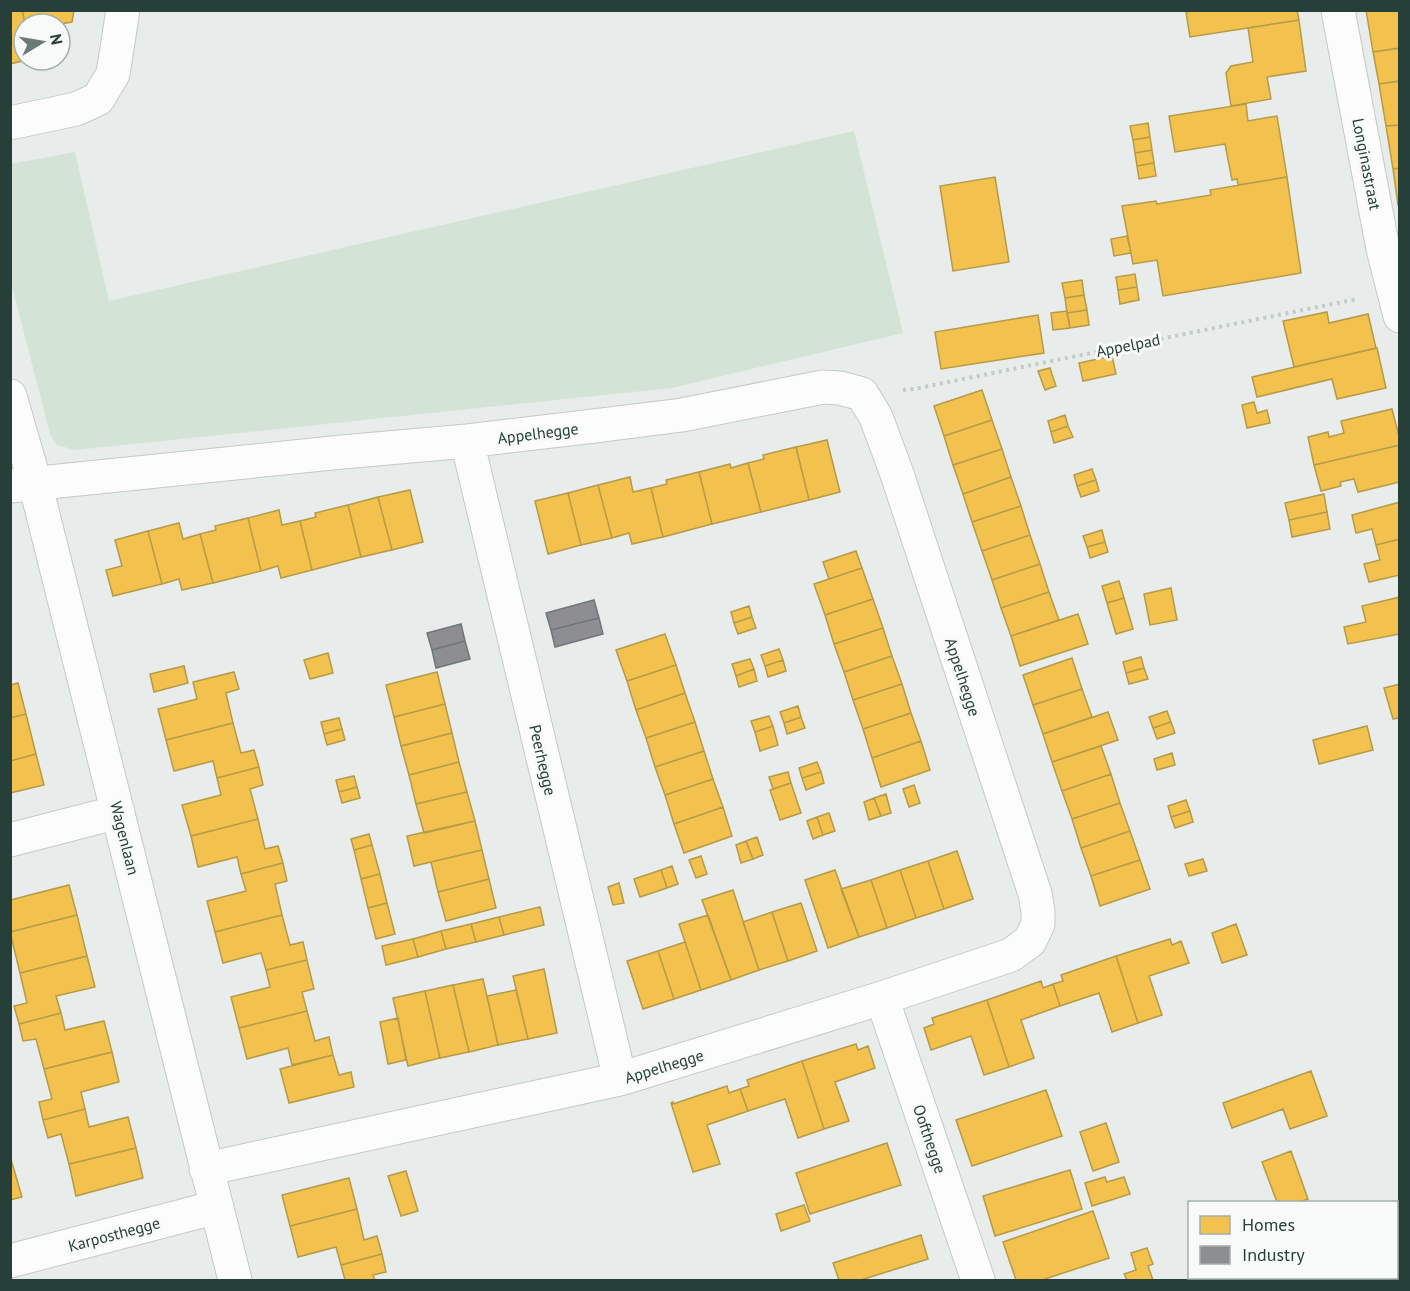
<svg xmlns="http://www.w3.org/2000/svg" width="1410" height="1291" font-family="'PT Sans',sans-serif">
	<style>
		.green { fill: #d3e4d7 }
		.homes { fill: #f2c14e; stroke: #b59a47; stroke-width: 1.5 }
		.industry { fill: #8d8d92; stroke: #6e7677; stroke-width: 1.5 }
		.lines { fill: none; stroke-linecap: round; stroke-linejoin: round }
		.minor-casing { stroke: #c5c9c7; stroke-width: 35 }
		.path { stroke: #c3cbc8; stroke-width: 4; stroke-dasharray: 3 4.5; stroke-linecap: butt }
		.minor { stroke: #fcfcfc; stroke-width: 33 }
		.labels { text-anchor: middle; stroke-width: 6; stroke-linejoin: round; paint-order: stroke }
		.street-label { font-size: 16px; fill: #263f38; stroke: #f7faf8 }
	</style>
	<rect width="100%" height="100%" fill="#e8ecea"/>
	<!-- green -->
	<path class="green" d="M 854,131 L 903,333 L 672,388 L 75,450 L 57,445 L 50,434 L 11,282 L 11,164 L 75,152 L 109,301 Z"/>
	<!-- homes -->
	<path class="homes" d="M 10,10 L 22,10 L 25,24 L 24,60 L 27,60 L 10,64 Z
		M 22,10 L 74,10 L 72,22 L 60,24 L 25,24 Z
		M 1196,10 L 1297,10 L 1299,20 L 1190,37 L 1186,12 Z
		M 1366,10 L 1400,10 L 1400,48 L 1373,52 Z
		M 1299,20 L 1306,71 L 1267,77 L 1271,99 L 1231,106 L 1226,73 L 1231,66 L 1253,62 L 1248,28 Z
		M 1400,48 L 1400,81 L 1379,84 L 1373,52 Z
		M 1400,81 L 1400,125 L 1386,126 L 1379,84 Z
		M 1246,104 L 1248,121 L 1277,116 L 1287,177 L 1238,185 L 1237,179 L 1232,180 L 1225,144 L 1175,152 L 1169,116 Z
		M 1148,123 L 1150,137 L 1133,140 L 1130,126 Z
		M 1400,125 L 1400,168 L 1393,169 L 1386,126 Z
		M 1150,137 L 1152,150 L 1135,153 L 1133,140 Z
		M 1152,150 L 1154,163 L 1137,166 L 1135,153 Z
		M 1154,163 L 1156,176 L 1139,179 L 1137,166 Z
		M 1400,168 L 1400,205 L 1398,205 L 1393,169 Z
		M 995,177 L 1009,262 L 953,271 L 940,186 Z
		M 1287,177 L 1301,273 L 1163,296 L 1157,260 L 1133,264 L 1122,206 L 1156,201 L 1157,204 L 1211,195 L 1210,190 Z
		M 1127,236 L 1131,253 L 1114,256 L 1111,239 Z
		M 1135,274 L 1137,287 L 1118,290 L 1116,277 Z
		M 1082,280 L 1084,295 L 1065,298 L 1062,283 Z
		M 1137,287 L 1139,300 L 1120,304 L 1118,290 Z
		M 1084,295 L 1087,310 L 1067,313 L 1065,298 Z
		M 1087,310 L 1089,325 L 1070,328 L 1067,313 Z
		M 1067,311 L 1070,328 L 1053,330 L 1051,313 Z
		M 1327,312 L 1329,323 L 1368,314 L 1376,348 L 1294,367 L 1283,321 Z
		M 1038,315 L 1044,353 L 941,369 L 935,332 Z
		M 1377,348 L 1386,388 L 1337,399 L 1332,379 L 1257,397 L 1252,377 Z
		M 1112,356 L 1116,374 L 1083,381 L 1079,363 Z
		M 1050,368 L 1056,386 L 1045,390 L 1038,371 Z
		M 982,390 L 992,420 L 944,436 L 934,406 Z
		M 1254,402 L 1257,413 L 1267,410 L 1270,423 L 1247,428 L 1242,405 Z
		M 1392,409 L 1400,440 L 1400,445 L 1314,465 L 1308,437 L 1328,432 L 1329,437 L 1344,433 L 1341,421 Z
		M 1065,415 L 1068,426 L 1051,432 L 1048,421 Z
		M 992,420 L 1002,449 L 953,465 L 944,436 Z
		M 1068,426 L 1073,437 L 1054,443 L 1051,432 Z
		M 827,440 L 840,492 L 809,500 L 796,447 Z
		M 1400,445 L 1400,482 L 1358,492 L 1354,479 L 1340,482 L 1341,486 L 1321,491 L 1314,465 Z
		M 796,447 L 809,500 L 761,512 L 748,463 L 764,459 L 763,455 Z
		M 1002,449 L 1011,477 L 963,494 L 953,465 Z
		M 748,463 L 761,512 L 712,524 L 699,472 L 730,464 L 731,468 Z
		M 1092,469 L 1096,480 L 1077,486 L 1074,475 Z
		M 699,472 L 712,524 L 663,537 L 651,488 L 667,484 L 666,480 Z
		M 630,477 L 633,492 L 651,488 L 663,537 L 632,544 L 629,533 L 612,538 L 598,485 Z
		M 1011,477 L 1021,506 L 972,522 L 963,494 Z
		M 1096,480 L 1099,491 L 1081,497 L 1077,486 Z
		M 598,485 L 612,538 L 581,545 L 568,493 Z
		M 410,490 L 423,542 L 392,550 L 378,497 Z
		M 568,493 L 581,545 L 548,554 L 535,501 Z
		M 1324,494 L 1327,512 L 1289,520 L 1285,503 Z
		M 378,497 L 392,550 L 361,557 L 348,505 Z
		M 1400,502 L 1400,539 L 1376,545 L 1372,529 L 1356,533 L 1352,515 Z
		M 348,505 L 361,557 L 312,570 L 300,521 L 316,517 L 315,513 Z
		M 1021,506 L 1030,535 L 982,551 L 972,522 Z
		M 279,510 L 282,525 L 300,521 L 312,570 L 281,578 L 278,566 L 261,571 L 248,518 Z
		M 1327,512 L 1330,529 L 1292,537 L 1289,520 Z
		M 248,518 L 261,571 L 213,583 L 200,534 L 216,530 L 215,526 Z
		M 179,523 L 183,539 L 200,534 L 213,583 L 182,590 L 179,579 L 162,584 L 148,531 Z
		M 1102,530 L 1105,542 L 1087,547 L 1083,536 Z
		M 148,531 L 162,584 L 113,596 L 106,570 L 122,566 L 115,540 Z
		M 1030,535 L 1040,564 L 992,580 L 982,551 Z
		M 1400,539 L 1400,575 L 1369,582 L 1364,564 L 1380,560 L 1376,545 Z
		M 1105,542 L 1108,552 L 1090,558 L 1087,547 Z
		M 856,551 L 862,568 L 829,579 L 823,562 Z
		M 1040,564 L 1049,592 L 1001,608 L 992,580 Z
		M 862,568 L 873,599 L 825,615 L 814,584 Z
		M 1119,581 L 1124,598 L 1107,603 L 1102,586 Z
		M 1171,588 L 1177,620 L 1150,625 L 1144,594 Z
		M 1049,592 L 1059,620 L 1011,636 L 1001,608 Z
		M 1400,597 L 1400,634 L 1348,644 L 1344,627 L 1366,622 L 1362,606 Z
		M 1124,598 L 1133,629 L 1116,634 L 1107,603 Z
		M 873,599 L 883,628 L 834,644 L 825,615 Z
		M 749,606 L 752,617 L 734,623 L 731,612 Z
		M 1078,614 L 1088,644 L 1020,666 L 1011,636 Z
		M 752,617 L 756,628 L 738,634 L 734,623 Z
		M 883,628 L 892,656 L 844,672 L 834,644 Z
		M 665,634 L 676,665 L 627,681 L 616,650 Z
		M 779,649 L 783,660 L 765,666 L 761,655 Z
		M 328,653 L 333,673 L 310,679 L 304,660 Z
		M 892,656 L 902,684 L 853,700 L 844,672 Z
		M 1141,657 L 1144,668 L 1126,673 L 1123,662 Z
		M 1072,658 L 1082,689 L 1033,705 L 1023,675 Z
		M 750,659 L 754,669 L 736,676 L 732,664 Z
		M 783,660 L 786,671 L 768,677 L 765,666 Z
		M 676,665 L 685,693 L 636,710 L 627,681 Z
		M 184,666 L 188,683 L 154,692 L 150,674 Z
		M 1144,668 L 1148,679 L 1129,684 L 1126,673 Z
		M 754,669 L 757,681 L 739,687 L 736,676 Z
		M 234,672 L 239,689 L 226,693 L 233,723 L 166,740 L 158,709 L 197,699 L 193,682 Z
		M 437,672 L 445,704 L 394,717 L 386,685 Z
		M 18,683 L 26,714 L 10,718 L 10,685 Z
		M 902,684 L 911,713 L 863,729 L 853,700 Z
		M 1400,684 L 1400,718 L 1393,719 L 1384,688 Z
		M 1082,689 L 1092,717 L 1043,734 L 1033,705 Z
		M 685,693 L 695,722 L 646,738 L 636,710 Z
		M 445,704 L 452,733 L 401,746 L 394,717 Z
		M 798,706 L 801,717 L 784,723 L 780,712 Z
		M 1167,711 L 1171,722 L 1153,728 L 1149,717 Z
		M 1108,712 L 1118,740 L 1052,762 L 1043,734 Z
		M 911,713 L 921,741 L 872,758 L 863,729 Z
		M 26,714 L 36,754 L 10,761 L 10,718 Z
		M 769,716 L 773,726 L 755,732 L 751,721 Z
		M 801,717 L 805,728 L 787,734 L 784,723 Z
		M 339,718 L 342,729 L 324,734 L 321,722 Z
		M 695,722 L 704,751 L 655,767 L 646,738 Z
		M 1171,722 L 1175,733 L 1157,739 L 1153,728 Z
		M 233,723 L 241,753 L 254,750 L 259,767 L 217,778 L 213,761 L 174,771 L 166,740 Z
		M 773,726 L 778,745 L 760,751 L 755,732 Z
		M 1367,726 L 1373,750 L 1319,764 L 1313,740 Z
		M 342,729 L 345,740 L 327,745 L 324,734 Z
		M 452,733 L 459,762 L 409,775 L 401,746 Z
		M 921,741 L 930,770 L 881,787 L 872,758 Z
		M 1101,746 L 1111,774 L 1062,791 L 1052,762 Z
		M 704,751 L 713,779 L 665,795 L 655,767 Z
		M 1172,753 L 1175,765 L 1157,770 L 1154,759 Z
		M 36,754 L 44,785 L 10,793 L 10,761 Z
		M 459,762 L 467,792 L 416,804 L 409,775 Z
		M 817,762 L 821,772 L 802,778 L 799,768 Z
		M 259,767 L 263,785 L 250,789 L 258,819 L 191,836 L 182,805 L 221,795 L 217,778 Z
		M 788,772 L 791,783 L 773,789 L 769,777 Z
		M 821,772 L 824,783 L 806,790 L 802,778 Z
		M 1111,774 L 1120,803 L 1072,819 L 1062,791 Z
		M 354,776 L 357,787 L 339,792 L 336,780 Z
		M 713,779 L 723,807 L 674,824 L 665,795 Z
		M 791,783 L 801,813 L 780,820 L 770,790 Z
		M 914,785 L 920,803 L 909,807 L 903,789 Z
		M 357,787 L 360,798 L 342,803 L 339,792 Z
		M 467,792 L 475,821 L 424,833 L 416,804 Z
		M 886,794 L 891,813 L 881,816 L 874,798 Z
		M 874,798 L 881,816 L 869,820 L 864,802 Z
		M 1186,800 L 1190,811 L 1171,817 L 1168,806 Z
		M 1120,803 L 1130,831 L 1081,848 L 1072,819 Z
		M 723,807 L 732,836 L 684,853 L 674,824 Z
		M 1190,811 L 1193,822 L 1175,828 L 1171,817 Z
		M 829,813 L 835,831 L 823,835 L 817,817 Z
		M 817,817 L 823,835 L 813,839 L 807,821 Z
		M 258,819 L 265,849 L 278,846 L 283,863 L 241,874 L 237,857 L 198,867 L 191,836 Z
		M 475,821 L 482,850 L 414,866 L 407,836 Z
		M 1130,831 L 1140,860 L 1091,876 L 1081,848 Z
		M 369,834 L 372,845 L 354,850 L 351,839 Z
		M 757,837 L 763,855 L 753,859 L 746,841 Z
		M 746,841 L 753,859 L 741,863 L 736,845 Z
		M 372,845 L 380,874 L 361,879 L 354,850 Z
		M 482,850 L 489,879 L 438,892 L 431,862 Z
		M 957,851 L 973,899 L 944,909 L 928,861 Z
		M 701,856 L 707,874 L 696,878 L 689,860 Z
		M 1203,859 L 1207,871 L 1189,876 L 1185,864 Z
		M 1140,860 L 1150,889 L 1100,906 L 1091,876 Z
		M 928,861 L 944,909 L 916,918 L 900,870 Z
		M 283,863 L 287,881 L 275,884 L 282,915 L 215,932 L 207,901 L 246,891 L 241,874 Z
		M 672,866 L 678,884 L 667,888 L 661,870 Z
		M 661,870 L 667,888 L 640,897 L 634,879 Z
		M 835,870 L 859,937 L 828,948 L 805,880 Z
		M 900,870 L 916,918 L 887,928 L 871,880 Z
		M 380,874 L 387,903 L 368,908 L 361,879 Z
		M 489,879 L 496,908 L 446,921 L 438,892 Z
		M 871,880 L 887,928 L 859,937 L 841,889 Z
		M 619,883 L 624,903 L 613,905 L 608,887 Z
		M 69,885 L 77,915 L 10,932 L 10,900 Z
		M 733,890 L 759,970 L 731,980 L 702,900 Z
		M 387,903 L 395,934 L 376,939 L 368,908 Z
		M 801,903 L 817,951 L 788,961 L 772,912 Z
		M 540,907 L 544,925 L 504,935 L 499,917 Z
		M 772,912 L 788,961 L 759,970 L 743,922 Z
		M 77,915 L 87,956 L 20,973 L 10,932 Z
		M 282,915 L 290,945 L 303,942 L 307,960 L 266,970 L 261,953 L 223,963 L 215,932 Z
		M 708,915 L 731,980 L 701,990 L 679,924 Z
		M 499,917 L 504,935 L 476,942 L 471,924 Z
		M 471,924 L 476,942 L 446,949 L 441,931 Z
		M 1236,924 L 1247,955 L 1222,963 L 1212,933 Z
		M 441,931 L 446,949 L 418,957 L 413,939 Z
		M 413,939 L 418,957 L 386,965 L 382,946 Z
		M 1170,939 L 1172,945 L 1181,941 L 1189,963 L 1149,976 L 1162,1015 L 1138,1023 L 1116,956 Z
		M 685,942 L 701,990 L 674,999 L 658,951 Z
		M 658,951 L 674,999 L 643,1009 L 627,961 Z
		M 87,956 L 95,987 L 56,996 L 61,1013 L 19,1024 L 14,1006 L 27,1003 L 20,973 Z
		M 1116,956 L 1138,1023 L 1112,1032 L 1099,993 L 1060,1006 L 1053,984 L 1063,981 L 1061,975 Z
		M 307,960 L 314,989 L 302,992 L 307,1011 L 239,1028 L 231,997 L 270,987 L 266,970 Z
		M 544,969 L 557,1033 L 528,1039 L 513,976 Z
		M 483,979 L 498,1045 L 469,1052 L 453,985 Z
		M 1041,981 L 1043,988 L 1053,984 L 1060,1006 L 1021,1020 L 1034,1058 L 1009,1067 L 987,1000 Z
		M 453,985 L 469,1052 L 440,1058 L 425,991 Z
		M 516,990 L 528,1039 L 498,1045 L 487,996 Z
		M 425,991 L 440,1058 L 408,1066 L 393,998 Z
		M 987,1000 L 1009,1067 L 984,1075 L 971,1036 L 931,1050 L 924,1028 L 934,1024 L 932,1018 Z
		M 307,1011 L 315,1041 L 329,1037 L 333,1055 L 292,1065 L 288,1048 L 247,1059 L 239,1028 Z
		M 61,1013 L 65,1030 L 104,1021 L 112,1052 L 44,1069 L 36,1039 L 23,1041 L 19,1024 Z
		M 398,1018 L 406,1060 L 388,1064 L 380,1022 Z
		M 856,1044 L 858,1050 L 868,1046 L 875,1068 L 835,1082 L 849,1121 L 824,1129 L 802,1061 Z
		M 112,1052 L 119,1082 L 81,1092 L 85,1109 L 43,1120 L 39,1102 L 52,1099 L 44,1069 Z
		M 333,1055 L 339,1075 L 351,1072 L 354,1087 L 289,1103 L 280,1069 Z
		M 802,1061 L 824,1129 L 798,1138 L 785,1099 L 748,1111 L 740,1089 L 749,1086 L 747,1080 Z
		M 1311,1071 L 1327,1116 L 1290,1129 L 1283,1109 L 1232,1128 L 1223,1103 Z
		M 727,1086 L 729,1093 L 740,1089 L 748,1111 L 707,1125 L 720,1164 L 693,1172 L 671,1103 L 673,1102 L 673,1104 Z
		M 1046,1090 L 1062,1136 L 972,1166 L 956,1120 Z
		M 85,1109 L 89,1127 L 128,1117 L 136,1148 L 69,1164 L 61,1134 L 48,1138 L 43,1120 Z
		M 1106,1123 L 1119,1162 L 1093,1171 L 1080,1132 Z
		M 887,1143 L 901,1185 L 810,1214 L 796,1173 Z
		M 136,1148 L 143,1178 L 76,1196 L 69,1164 Z
		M 1291,1151 L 1308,1199 L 1299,1202 L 1277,1202 L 1262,1162 Z
		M 10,1156 L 22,1197 L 10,1200 Z
		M 1070,1170 L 1082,1209 L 995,1236 L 983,1196 Z
		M 406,1171 L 418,1211 L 401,1216 L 388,1176 Z
		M 1105,1177 L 1107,1182 L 1124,1177 L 1130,1194 L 1092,1206 L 1085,1183 Z
		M 349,1178 L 357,1209 L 290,1226 L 282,1195 Z
		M 804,1205 L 810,1221 L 781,1231 L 776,1214 Z
		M 357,1209 L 364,1240 L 377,1236 L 382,1254 L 341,1265 L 336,1247 L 298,1257 L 290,1226 Z
		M 1093,1211 L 1109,1258 L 1042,1280 L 1016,1280 L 1003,1242 Z
		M 921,1235 L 928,1259 L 861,1280 L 839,1280 L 833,1263 Z
		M 1147,1248 L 1153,1264 L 1148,1266 L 1153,1280 L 1127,1280 L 1124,1274 L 1136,1270 L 1131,1253 Z
		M 382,1254 L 386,1272 L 373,1275 L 375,1280 L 345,1280 L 341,1265 Z"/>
	<!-- industry -->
	<path class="industry" d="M 594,600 L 599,618 L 551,630 L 546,613 Z
		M 599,618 L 603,634 L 555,647 L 551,630 Z
		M 461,624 L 465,641 L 432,650 L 427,633 Z
		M 465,641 L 470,659 L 436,668 L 432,650 Z"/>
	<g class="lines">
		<!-- minor casing -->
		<g class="minor-casing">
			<path id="minor" d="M 1338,10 L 1383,249 L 1400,316
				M 10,123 L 76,109 L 98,99 L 113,74 L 123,10
				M 10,396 L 35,483 L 235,1280
				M 467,441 L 620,1079
				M 10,486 L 342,452 L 467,441 L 594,426 L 682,415 L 823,387 L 840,388 L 862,394 L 876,417 L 897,474 L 1035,894 L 1038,911 L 1038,924 L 1030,941 L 1011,955 L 882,998 L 620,1079 L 206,1169
				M 10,840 L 118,812
				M 882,998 L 978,1280
				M 10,1261 L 217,1207"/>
		</g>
		<!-- path -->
		<path class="path" d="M 903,390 L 914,389 L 1357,299"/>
		<!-- minor -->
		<use href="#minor" class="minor"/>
	</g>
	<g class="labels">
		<!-- street labels -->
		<g class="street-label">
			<text transform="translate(1367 164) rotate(79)" y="6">Longinastraat</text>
			<text transform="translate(1128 345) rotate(-11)" y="6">Appelpad</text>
			<text transform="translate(538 433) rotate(-7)" y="6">Appelhegge</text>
			<text transform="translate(963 677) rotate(72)" y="6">Appelhegge</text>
			<text transform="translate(543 760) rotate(77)" y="6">Peerhegge</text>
			<text transform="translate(125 838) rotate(76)" y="6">Wagenlaan</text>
			<text transform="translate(664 1066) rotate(-17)" y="6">Appelhegge</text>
			<text transform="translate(930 1139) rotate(71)" y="6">Oofthegge</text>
			<text transform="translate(114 1234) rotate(-15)" y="6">Karposthegge</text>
		</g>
	</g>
	<!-- border -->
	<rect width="1410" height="1291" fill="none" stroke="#263f38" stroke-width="24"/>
	<!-- legend -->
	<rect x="1188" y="1201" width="210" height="78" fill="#f7faf8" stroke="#a3afab" stroke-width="1.5"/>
	<rect x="1200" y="1216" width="30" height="18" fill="#f2c14e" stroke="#a3afab" stroke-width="1.5"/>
	<text x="1242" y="1231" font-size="18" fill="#263f38">Homes</text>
	<rect x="1200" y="1246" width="30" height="18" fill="#8d8d92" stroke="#a3afab" stroke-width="1.5"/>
	<text x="1242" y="1261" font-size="18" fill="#263f38">Industry</text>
	<!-- north arrow -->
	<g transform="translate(42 42) rotate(79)"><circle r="28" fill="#f7faf8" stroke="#a3afab" stroke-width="1.5"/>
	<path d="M0-4.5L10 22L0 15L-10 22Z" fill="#6a7c76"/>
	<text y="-9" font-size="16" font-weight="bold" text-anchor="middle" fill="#263f38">N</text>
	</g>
</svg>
